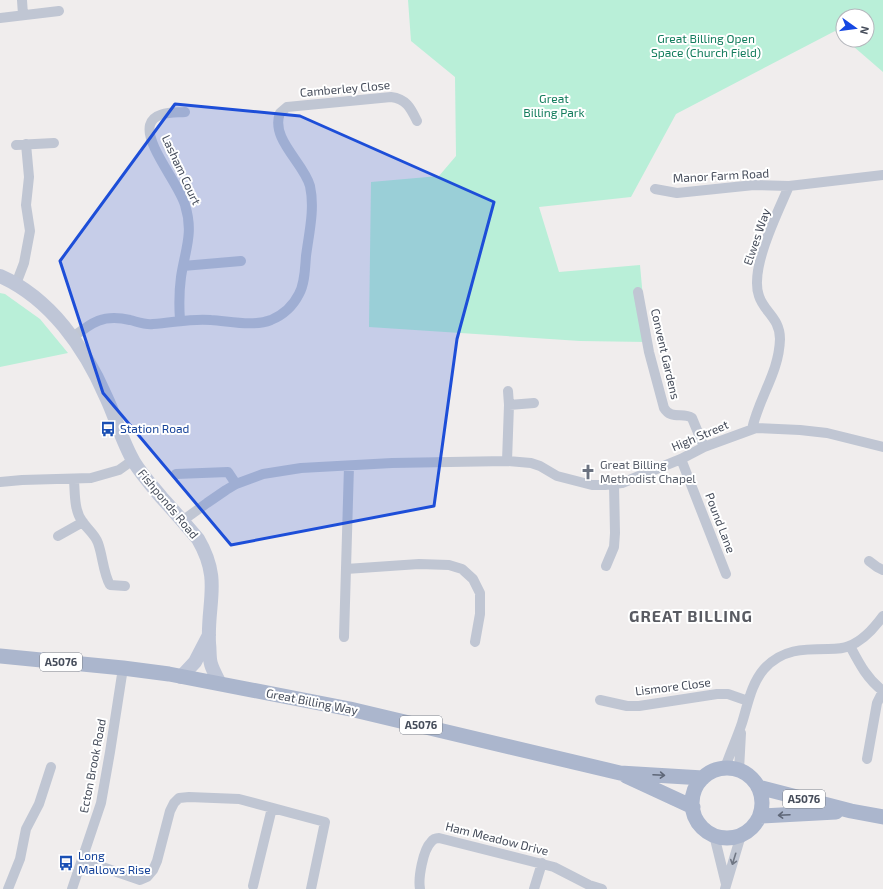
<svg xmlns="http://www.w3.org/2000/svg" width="883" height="889" font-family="'Exo 2',sans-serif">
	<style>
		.green { fill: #b9efd8 }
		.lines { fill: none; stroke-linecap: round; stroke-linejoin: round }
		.street { stroke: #c0c6d3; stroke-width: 10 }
		.secondary { stroke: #bfc6d7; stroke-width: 14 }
		.primary { stroke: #abb6cd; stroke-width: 15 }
		.oneway { stroke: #5e6677 }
		.oneway2 { stroke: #707784 }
		.marked { fill: #1d4ed8; fill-opacity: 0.2; stroke: #1d4ed8; stroke-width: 3; stroke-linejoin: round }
		.labels { text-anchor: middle; stroke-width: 4; stroke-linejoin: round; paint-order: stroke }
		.shield { fill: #fff; stroke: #7d828c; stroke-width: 1 }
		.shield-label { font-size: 11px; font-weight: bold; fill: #454c5a }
		.park-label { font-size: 12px; fill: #147d5d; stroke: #fff }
		.street-label { font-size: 12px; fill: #454c5a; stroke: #fff }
		.transit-label { font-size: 12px; fill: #164399; stroke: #fff; text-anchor: start }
		.worship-label { font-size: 12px; fill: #5b616d; stroke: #fff; text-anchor: start }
		.district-label { font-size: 16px; font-weight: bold; letter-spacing: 1px; fill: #595b62; stroke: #fff }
	</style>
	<rect width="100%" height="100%" fill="#f0eded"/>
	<!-- green -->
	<path class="green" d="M 408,0 L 883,0 L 883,72 L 846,40 L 867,40 L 867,16 L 843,16 L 843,38 L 835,31 L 676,114 L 631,197 L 539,207 L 559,272 L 640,265 L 647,342 L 580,341 L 369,327 L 371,182 L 439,176 L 456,156 L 455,77 L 411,41 Z
		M 0,293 L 5,294 L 40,319 L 68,353 L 0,367 Z"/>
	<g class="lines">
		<!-- street -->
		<path class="street" d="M 22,0 L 23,15
			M 0,18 L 59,11
			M 16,145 L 54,143
			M 655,189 L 677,193 L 754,185 L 789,186
			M 183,266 L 241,261
			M 16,284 L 24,263 L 30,231 L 26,205 L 29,177 L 26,144
			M 638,292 L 649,352 L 664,408 C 671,420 683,412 692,418 L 704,447
			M 180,320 C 179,306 179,292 181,277 C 185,250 194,233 185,205 C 179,184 145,145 150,125 C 154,111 174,113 185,112
			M 72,338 C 92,322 103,314 130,320 C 138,322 145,325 153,324 C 173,323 191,318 211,320 C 229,321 253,327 271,320 C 283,315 293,306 299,294 C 305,283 305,268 306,256 C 309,233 315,209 310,186 C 304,163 270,139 280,113 L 287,107 L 391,97 C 407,99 411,109 417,121
			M 509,405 L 534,403
			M 752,429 C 759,397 779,373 780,339 C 780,318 764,312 759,296 C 749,269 778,212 789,186 L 883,175
			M 681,459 L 726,574
			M 507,461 L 509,405 L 508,391
			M 176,474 L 228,472 L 236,484
			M 74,480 C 75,493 74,510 82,521 C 87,529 95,534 98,543 C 103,557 103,572 110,585 L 125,586
			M 0,482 L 22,480 L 91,478 L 119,470 L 133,460
			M 182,521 L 207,503 L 226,490 L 236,484 L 263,474 L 301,468 L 392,463 L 507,461 L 531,463 L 540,466 L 557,476 L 592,485 L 605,485 L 622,483 L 681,459 L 704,447 L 756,428 L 800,430 L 827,433 L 883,447
			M 58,536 L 83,522
			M 869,561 L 877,567 L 883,570
			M 606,566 L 614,547 L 615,533 L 614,484
			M 346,569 L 419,564 L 449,565 L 462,569 L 473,579 L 480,593 L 480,614 L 475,642
			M 344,637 L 349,466
			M 850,646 C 859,663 867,679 883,691
			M 600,700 L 627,706 L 639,706 L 717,694 L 728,694 L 748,701
			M 867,759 L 877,703 L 883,691
			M 725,768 C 730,753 737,738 742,723 C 748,704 751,684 764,669 C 782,649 803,649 828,649 C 835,649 843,649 849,646 C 863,641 875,627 883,616
			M 739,770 L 741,733
			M 714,835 L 726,884
			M 82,860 L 140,880 L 147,877 L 153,870 L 157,861 L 170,811 L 174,803 L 179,798 L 189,797 L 239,799 L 325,822 L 311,889
			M 253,886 L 272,808
			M 8,889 L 20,859 L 26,829 L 39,804 L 51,767
			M 72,889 L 101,803 L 110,752 L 123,668
			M 420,889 C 418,878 423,850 431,842 C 433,839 436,838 439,838 L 554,867 L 589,885 L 602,889
			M 534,889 L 542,863
			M 725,889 L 741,835"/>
		<!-- secondary -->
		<path class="secondary" d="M 0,276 C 50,298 85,348 106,397 C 116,418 122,442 134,462 C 142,475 152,486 162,498 C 174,511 186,525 198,539 C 222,580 207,601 209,643 C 210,650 209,658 211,664 C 213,671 217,677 220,684
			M 181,677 L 195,662 L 209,635"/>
		<!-- primary -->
		<path class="primary" d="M 0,656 L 123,668 L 169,674 L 350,709 L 620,773 L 703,778
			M692 803a35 35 0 1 1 70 0a35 35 0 1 1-70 0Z
			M 626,776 L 693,807
			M 758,787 L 851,811 L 883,817
			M 760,816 L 836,812"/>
	</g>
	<!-- one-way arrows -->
	<defs><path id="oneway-shaft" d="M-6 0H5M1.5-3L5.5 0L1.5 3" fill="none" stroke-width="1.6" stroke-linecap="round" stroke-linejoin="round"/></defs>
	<g class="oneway">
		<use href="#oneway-shaft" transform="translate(659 775) rotate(3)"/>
		<use href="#oneway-shaft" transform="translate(784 815) rotate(177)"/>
	</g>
	<use class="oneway2" href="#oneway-shaft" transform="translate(734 859) rotate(107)"/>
	<!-- marked area -->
	<path class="marked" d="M 175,104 L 300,116 L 494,202 L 457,339 L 434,506 L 231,545 L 103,393 L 60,261 Z"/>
	<!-- icons -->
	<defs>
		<g id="bus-bare" transform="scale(1.2)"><path d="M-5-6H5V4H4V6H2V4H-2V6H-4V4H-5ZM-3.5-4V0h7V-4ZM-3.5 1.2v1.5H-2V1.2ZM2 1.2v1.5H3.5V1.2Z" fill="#1a4fb4" stroke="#fff" stroke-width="2.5" paint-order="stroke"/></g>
		<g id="church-bare" transform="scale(1.2)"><path d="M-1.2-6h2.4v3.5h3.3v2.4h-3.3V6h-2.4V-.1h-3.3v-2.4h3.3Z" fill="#6b7280" stroke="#fff" stroke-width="2.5" paint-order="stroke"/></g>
	</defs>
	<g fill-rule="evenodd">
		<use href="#bus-bare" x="108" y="429"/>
		<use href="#church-bare" x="588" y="472"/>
		<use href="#bus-bare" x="66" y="863"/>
	</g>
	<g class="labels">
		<!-- shield labels -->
		<g class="shield">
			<rect x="40" y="653" width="42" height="18" rx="3"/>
			<rect x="400" y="716" width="42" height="18" rx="3"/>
			<rect x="783" y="790" width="42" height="18" rx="3"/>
		</g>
		<g class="shield-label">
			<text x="61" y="666">A5076</text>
			<text x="421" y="729">A5076</text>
			<text x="804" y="803">A5076</text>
		</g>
		<!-- park labels -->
		<g class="park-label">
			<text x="706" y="43">Great Billing Open<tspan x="706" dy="14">Space (Church Field)</tspan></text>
			<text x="554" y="103">Great<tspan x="554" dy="14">Billing Park</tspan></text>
		</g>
		<!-- street labels -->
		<g class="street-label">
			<text transform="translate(345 89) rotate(-5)" y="4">Camberley Close</text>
			<text transform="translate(181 170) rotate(65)" y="4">Lasham Court</text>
			<text transform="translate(721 176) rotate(-3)" y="4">Manor Farm Road</text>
			<text transform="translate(757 237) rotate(-71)" y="4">Elwes Way</text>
			<text transform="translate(665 354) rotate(77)" y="4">Convent Gardens</text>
			<text transform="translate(700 436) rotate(-23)" y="4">High Street</text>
			<text transform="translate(168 504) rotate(50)" y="4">Fishponds Road</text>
			<text transform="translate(720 523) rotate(69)" y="4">Pound Lane</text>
			<text transform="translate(673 687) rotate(-7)" y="4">Lismore Close</text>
			<text transform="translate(312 702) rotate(11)" y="4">Great Billing Way</text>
			<text transform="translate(93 766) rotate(-79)" y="4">Ecton Brook Road</text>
			<text transform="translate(497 839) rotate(14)" y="4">Ham Meadow Drive</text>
		</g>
		<!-- transit labels -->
		<g class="transit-label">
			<text x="120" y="433">Station Road</text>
			<text x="78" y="860">Long<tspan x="78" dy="14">Mallows Rise</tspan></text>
		</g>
		<!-- worship labels -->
		<g class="worship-label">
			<text x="600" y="469">Great Billing<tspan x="600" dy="14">Methodist Chapel</tspan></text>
		</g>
		<!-- district labels -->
		<g class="district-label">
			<text x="691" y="622">GREAT BILLING</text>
		</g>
	</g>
	<!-- north arrow -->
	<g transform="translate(855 28) rotate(104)"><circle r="19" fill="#ffffff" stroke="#b5b7bd"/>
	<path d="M0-3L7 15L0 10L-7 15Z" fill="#1547e2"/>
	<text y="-6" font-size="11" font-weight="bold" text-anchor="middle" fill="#454c5a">N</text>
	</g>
</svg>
